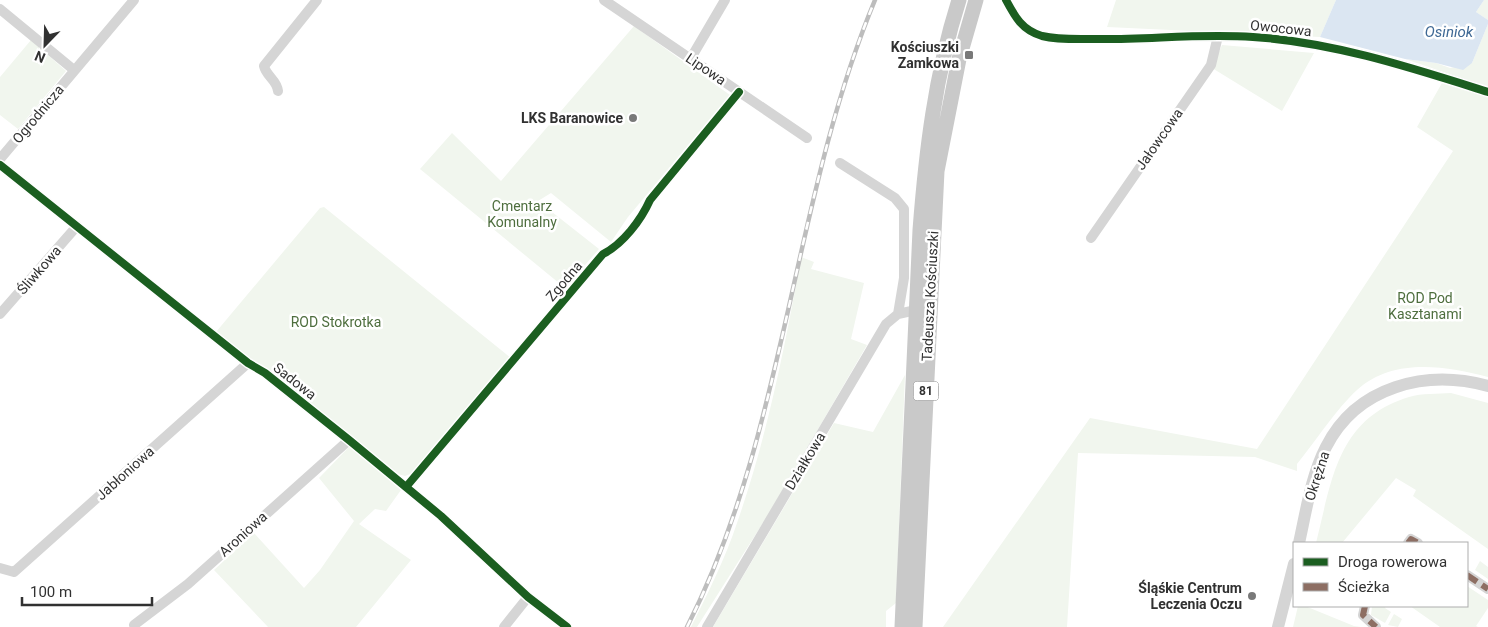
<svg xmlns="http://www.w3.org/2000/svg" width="1488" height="627" font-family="Roboto,sans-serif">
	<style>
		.green { fill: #f1f6ee }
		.water { fill: #dbe6f2 }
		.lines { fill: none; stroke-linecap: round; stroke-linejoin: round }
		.minor { stroke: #d5d5d5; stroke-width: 10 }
		.tertiary { stroke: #d5d5d5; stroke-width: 12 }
		.primary { stroke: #c9c9c9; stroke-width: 15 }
		.rail-casing { stroke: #bdbdbd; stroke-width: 4.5 }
		.rail { stroke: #fff; stroke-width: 2.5; stroke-dasharray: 8; stroke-linecap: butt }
		.quiet { stroke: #8d6e63; stroke-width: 6; stroke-dasharray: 12 6; stroke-linecap: butt }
		.cycleway-casing { stroke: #fff; stroke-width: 11 }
		.cycleway { stroke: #1b5e20; stroke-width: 8 }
		.poi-dot { fill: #797979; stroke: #fff; stroke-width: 2 }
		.labels { text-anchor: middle; stroke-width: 5; stroke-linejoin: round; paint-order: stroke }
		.shield { fill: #fff; stroke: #6f6f6f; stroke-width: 1 }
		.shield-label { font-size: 12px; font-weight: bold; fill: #313131 }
		.street-label { font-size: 14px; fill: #313131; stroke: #fff }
		.poi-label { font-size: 14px; font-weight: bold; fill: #313131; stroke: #fff; text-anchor: end }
		.park-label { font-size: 14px; fill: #4e6e3e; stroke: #fff }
		.water-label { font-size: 15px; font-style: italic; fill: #3e6894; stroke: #fff }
	</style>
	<rect width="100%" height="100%" fill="#fff"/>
	<!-- green -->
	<path class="green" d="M 1116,0 L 1336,0 L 1320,37 L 1107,27 Z
		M 1484,0 L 1488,0 L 1488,20 L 1476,12 Z
		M 1488,24 L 1488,87 L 1405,59 L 1436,63 L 1450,68 L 1472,63 Z
		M 634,26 L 730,95 L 628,217 L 611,242 L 551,193 L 538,201 L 599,249 L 565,288 L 420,169 L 452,133 L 501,181 Z
		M 31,40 L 66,71 L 18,129 L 0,115 L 0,77 Z
		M 1222,45 L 1314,53 L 1282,111 L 1212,68 Z
		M 1442,83 L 1488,97 L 1488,377 C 1446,366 1393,357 1357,390 C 1337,408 1315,442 1297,464 L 1297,471 L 1255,457 L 1078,453 L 1067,627 L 943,627 L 1090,418 L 1257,449 L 1453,151 L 1417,127 Z
		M 324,207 L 511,358 L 413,473 L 405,476 L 398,474 L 216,332 L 320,208 Z
		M 801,257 L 814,262 L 811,269 L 864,283 L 851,339 L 867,345 L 768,515 L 697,627 L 691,627 C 708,593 725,559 737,523 C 767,437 785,347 801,257 Z
		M 905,375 L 896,603 L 886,611 L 886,627 L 713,627 L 834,423 L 873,432 Z
		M 1451,393 L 1488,403 L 1488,549 L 1413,496 L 1416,490 L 1396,478 L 1342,543 L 1316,543 C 1332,480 1337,419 1409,397 C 1422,393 1438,394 1451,393 Z
		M 350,446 L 401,490 L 386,511 L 375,509 L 359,524 L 411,560 L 356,627 L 268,627 L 214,570 L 254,533 L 304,588 L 320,570 L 354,521 L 319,478 Z
		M 1480,561 L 1488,567 L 1488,579 L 1475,570 Z
		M 1467,586 L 1488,600 L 1488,608 L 1476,626 L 1478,627 L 1440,627 L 1410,606 L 1467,606 Z
		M 1298,606 L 1305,606 L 1354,626 L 1361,627 L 1293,627 Z
		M 1372,606 L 1386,606 L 1385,608 L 1391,612 L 1385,623 L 1371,615 Z
		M 1394,614 L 1402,619 L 1398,627 L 1388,625 Z"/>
	<!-- water -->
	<path class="water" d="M 1336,0 L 1484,0 L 1476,12 L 1488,20 L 1488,24 L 1472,63 L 1463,70 L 1436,63 L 1405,59 L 1320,37 Z"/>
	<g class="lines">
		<!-- minor -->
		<path class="minor" d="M 604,0 L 807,138
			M 1006,0 C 1015,17 1022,30 1042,36 C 1059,40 1077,39 1094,39 C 1147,40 1200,33 1253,37 C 1333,42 1412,68 1488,92
			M 0,9 L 74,70
			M 691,58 L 725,0
			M 278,91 C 277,80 266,76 264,66 L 317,0
			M 0,159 L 134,0
			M 840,163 L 895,198 L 904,209 L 904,278 L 898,314
			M 0,165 L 248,363 L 265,373 L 349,440 L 441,516 L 528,597 L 567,627
			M 1091,238 L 1211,65 L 1218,36
			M 0,314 L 77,226
			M 406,487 L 603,254 C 623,244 641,220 650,200 L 739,92
			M 1408,543 L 1411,539 L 1418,543
			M 0,568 L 14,572 L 248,363
			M 1467,575 L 1488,589
			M 1365,606 L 1363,615 L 1376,627
			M 134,625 L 188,584 L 349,440
			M 504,627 L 528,597
			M 707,627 L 886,324 L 898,314 L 916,310"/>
		<!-- tertiary -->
		<path class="tertiary" d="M 1299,543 C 1306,512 1311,476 1326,447 C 1357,386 1426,369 1488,386
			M 1278,627 L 1294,564"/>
		<!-- primary -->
		<path class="primary" d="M 902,627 L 920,230 C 926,152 935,75 959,0
			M 915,627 L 937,171 L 959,59 L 976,0"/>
		<!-- rail casing -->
		<g class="rail-casing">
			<path id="rail" d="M 687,627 C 787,430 791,202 875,0"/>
		</g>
		<!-- rail -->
		<use href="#rail" class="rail"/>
		<!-- quiet -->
		<path class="quiet" d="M 1408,543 L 1411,539 L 1418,543
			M 1467,575 L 1488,589
			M 1365,606 L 1363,615 L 1376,627"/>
		<!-- cycleway casing -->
		<g class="cycleway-casing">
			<path id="cycleway" d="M 1006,0 C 1015,17 1022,30 1042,36 C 1059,40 1077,39 1094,39 C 1147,40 1200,33 1253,37 C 1333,42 1412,68 1488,92
				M 0,165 L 248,363 L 265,373 L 349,440 L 441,516 L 528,597 L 567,627
				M 406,487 L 603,254 C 623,244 641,220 650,200 L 739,92"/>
		</g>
		<!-- cycleway -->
		<use href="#cycleway" class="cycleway"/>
	</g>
	<!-- markers -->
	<g class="poi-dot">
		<rect x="964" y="50" width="10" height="10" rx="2.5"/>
		<circle cx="633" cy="118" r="5"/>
		<circle cx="1252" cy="596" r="5"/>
	</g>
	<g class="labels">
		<!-- shield labels -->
		<rect class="shield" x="913.5" y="381.5" width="25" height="19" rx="4"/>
		<g class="shield-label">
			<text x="926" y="395">81</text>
		</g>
		<!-- street labels -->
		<g class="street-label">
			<text transform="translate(1281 28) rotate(6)" y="5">Owocowa</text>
			<text transform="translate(706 69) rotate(34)" y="5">Lipowa</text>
			<text transform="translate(38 114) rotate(-50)" y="5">Ogrodnicza</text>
			<text transform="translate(1159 139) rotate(-55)" y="5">Jałowcowa</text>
			<text transform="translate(39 270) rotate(-49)" y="5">Śliwkowa</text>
			<text transform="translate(564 281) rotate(-50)" y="5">Zgodna</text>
			<text transform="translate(930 296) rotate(-87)" y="5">Tadeusza Kościuszki</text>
			<text transform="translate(295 381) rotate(38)" y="5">Sadowa</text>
			<text transform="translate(805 461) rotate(-59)" y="5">Działkowa</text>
			<text transform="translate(125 473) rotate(-42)" y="5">Jabłoniowa</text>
			<text transform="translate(1317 476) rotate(-72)" y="5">Okrężna</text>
			<text transform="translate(243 534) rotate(-42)" y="5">Aroniowa</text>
		</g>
		<!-- poi labels -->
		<g class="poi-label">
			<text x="959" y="52">Kościuszki<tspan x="959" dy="16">Zamkowa</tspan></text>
			<text x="623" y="123">LKS Baranowice</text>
			<text x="1242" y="593">Śląśkie Centrum<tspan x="1242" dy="16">Leczenia Oczu</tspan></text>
		</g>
		<!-- park labels -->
		<g class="park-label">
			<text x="522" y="211">Cmentarz<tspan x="522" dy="16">Komunalny</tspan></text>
			<text x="1425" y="303">ROD Pod<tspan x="1425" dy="16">Kasztanami</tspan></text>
			<text x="336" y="327">ROD Stokrotka</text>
		</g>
		<!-- water labels -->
		<g class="water-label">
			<text x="1449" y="37">Osiniok</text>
		</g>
	</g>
	<!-- legend -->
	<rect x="1293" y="542" width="175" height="65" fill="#ffffff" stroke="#adadad"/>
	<rect x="1303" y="558" width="25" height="8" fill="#1b5e20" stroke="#adadad"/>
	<text x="1338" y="567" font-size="15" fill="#313131">Droga rowerowa</text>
	<rect x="1303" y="583" width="25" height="8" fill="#8d6e63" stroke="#adadad"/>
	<text x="1338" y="592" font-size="15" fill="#313131">Ścieżka</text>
	<!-- north arrow -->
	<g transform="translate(45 45) rotate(203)" stroke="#ffffff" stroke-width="4" paint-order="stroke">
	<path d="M0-4L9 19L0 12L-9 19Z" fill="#313131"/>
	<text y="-8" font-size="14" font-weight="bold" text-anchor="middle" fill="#313131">N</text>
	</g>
	<!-- scale -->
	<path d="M22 597v8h130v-8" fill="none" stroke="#313131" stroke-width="2.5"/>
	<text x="30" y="597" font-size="15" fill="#313131" stroke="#ffffff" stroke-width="4" paint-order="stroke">100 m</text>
</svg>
